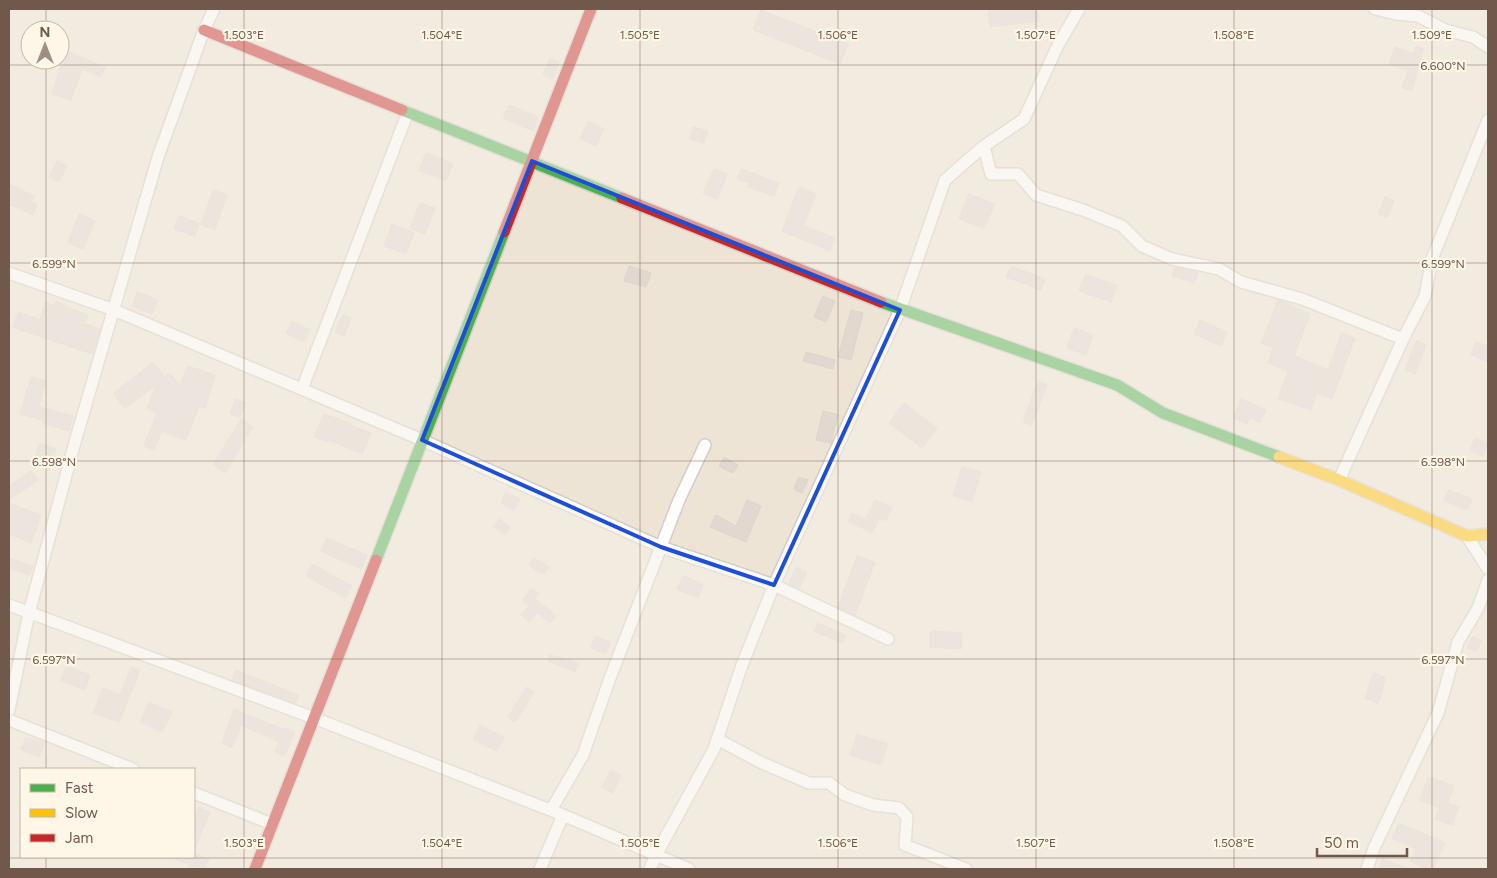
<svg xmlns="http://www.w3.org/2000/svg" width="1497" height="878" font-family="Figtree,sans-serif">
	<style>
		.residential { fill: #eee4d5; fill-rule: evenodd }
		.building { fill: #e1d8d0; stroke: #ddd4ca }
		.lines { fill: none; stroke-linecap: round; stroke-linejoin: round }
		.street-casing { stroke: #d3cdc5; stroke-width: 14 }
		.fast-casing { stroke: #d4cdc4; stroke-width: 14 }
		.slow-casing { stroke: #d4cdc4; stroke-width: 14 }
		.jam-casing { stroke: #d4cdc4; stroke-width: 14 }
		.street { stroke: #fefdfc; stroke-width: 11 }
		.fast { stroke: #4caf50; stroke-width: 11 }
		.slow { stroke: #ffc107; stroke-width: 11 }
		.jam { stroke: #c62828; stroke-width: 11 }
		.marked { fill: none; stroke: #1d4ed8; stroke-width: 4; stroke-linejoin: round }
		.ticks { fill: none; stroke: #70594a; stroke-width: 1; stroke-opacity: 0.45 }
		.ticks-label { font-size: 12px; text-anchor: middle; fill: #70594a; stroke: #fef6e7; stroke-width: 4.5; stroke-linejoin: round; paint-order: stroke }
	</style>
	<rect width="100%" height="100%" fill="#f5f1e8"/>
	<!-- residential -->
	<path class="residential" d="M 9,9 L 1488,9 L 1488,869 L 9,869 ZM 30,30 L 60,30 L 60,60 L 30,60 ZM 21,769 L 194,769 L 194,857 L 21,857 Z"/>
	<!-- building -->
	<path class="building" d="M 988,9 L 1037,9 L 1039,21 L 990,27 Z
		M 761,10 L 848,44 L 840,64 L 753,30 Z
		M 1395,47 L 1414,54 L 1416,47 L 1423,49 L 1412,91 L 1402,87 L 1408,71 L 1389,64 Z
		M 66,51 L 105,67 L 101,77 L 82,69 L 71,100 L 52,94 Z
		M 550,58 L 559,62 L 553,80 L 543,75 Z
		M 509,105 L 538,117 L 533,131 L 503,118 Z
		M 588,121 L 604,129 L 596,146 L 580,139 Z
		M 693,127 L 708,131 L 704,143 L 690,139 Z
		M 426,153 L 453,164 L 446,181 L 419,170 Z
		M 57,161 L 67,166 L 59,182 L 49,177 Z
		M 714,169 L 727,174 L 717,199 L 703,193 Z
		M 741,169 L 779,183 L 774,196 L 748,187 L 749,183 L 737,179 Z
		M 9,185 L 13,186 L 34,196 L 31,202 L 37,204 L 33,215 L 9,204 Z
		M 799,187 L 816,194 L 803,226 L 835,238 L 830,251 L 782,231 Z
		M 213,190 L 227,195 L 215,230 L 201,225 Z
		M 969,194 L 995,204 L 984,228 L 959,219 Z
		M 1385,197 L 1394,201 L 1387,217 L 1378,214 Z
		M 420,203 L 435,208 L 425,234 L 410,228 Z
		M 79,214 L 95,221 L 83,249 L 68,243 Z
		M 179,216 L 199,223 L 195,236 L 174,229 Z
		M 392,224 L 414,232 L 406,254 L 384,246 Z
		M 629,266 L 651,273 L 646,287 L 624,281 Z
		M 1011,266 L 1045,279 L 1041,290 L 1006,277 Z
		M 1175,267 L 1198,272 L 1194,283 L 1172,276 Z
		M 1086,274 L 1117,286 L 1111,302 L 1079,291 Z
		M 137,292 L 158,300 L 152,314 L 132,306 Z
		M 823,296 L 835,301 L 826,322 L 814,317 Z
		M 1278,300 L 1310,314 L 1294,356 L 1328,370 L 1342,333 L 1355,338 L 1332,399 L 1317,393 L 1311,410 L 1278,399 L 1288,371 L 1268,363 L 1273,347 L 1261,343 Z
		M 56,301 L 88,316 L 84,324 L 100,329 L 92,354 L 13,327 L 18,312 L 40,320 L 45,303 L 54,305 Z
		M 851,310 L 863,313 L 851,360 L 838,357 Z
		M 343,315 L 351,318 L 344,336 L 335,332 Z
		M 1200,320 L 1227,332 L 1221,346 L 1194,334 Z
		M 292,321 L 310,330 L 304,342 L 286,333 Z
		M 1074,328 L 1093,335 L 1086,355 L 1067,348 Z
		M 1416,341 L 1426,345 L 1415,374 L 1405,370 Z
		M 1476,342 L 1488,346 L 1488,362 L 1471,355 Z
		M 806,352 L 835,360 L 833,369 L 803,361 Z
		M 153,362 L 165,377 L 169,373 L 180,384 L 188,366 L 215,375 L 205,408 L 199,406 L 186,440 L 162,431 L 154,450 L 144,446 L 157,413 L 147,409 L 156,385 L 125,408 L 113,394 Z
		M 31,377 L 46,381 L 39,407 L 73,416 L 69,431 L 42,423 L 42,420 L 20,414 Z
		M 1038,381 L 1047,384 L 1032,425 L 1023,422 Z
		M 236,399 L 246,403 L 240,417 L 230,414 Z
		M 1241,399 L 1266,410 L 1260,423 L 1250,418 L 1247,424 L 1233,418 Z
		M 904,403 L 937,428 L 922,448 L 889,423 Z
		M 823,411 L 838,415 L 831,443 L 816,440 Z
		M 324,414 L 353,424 L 352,426 L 371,433 L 362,454 L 335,442 L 329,440 L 328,442 L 314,437 Z
		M 241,419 L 253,427 L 225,473 L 213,465 Z
		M 1475,438 L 1488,443 L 1483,456 L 1470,451 Z
		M 39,444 L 56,448 L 50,470 L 33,466 Z
		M 724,457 L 738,465 L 733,473 L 719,466 Z
		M 962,467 L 981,472 L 972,502 L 953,496 Z
		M 31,471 L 38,480 L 9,500 L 9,486 Z
		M 799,477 L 808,480 L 802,493 L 794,489 Z
		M 1448,490 L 1472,499 L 1467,510 L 1444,500 Z
		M 506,492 L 520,499 L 514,510 L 501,503 Z
		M 747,500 L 761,506 L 746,542 L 710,527 L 716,515 L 736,526 Z
		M 875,500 L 892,508 L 886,521 L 880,518 L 872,533 L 848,521 L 852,513 L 865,520 Z
		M 9,503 L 41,515 L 31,543 L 9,534 Z
		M 499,519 L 510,527 L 505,535 L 493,527 Z
		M 327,538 L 367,555 L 361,569 L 321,551 Z
		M 857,556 L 875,562 L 855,615 L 838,607 Z
		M 9,558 L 33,566 L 29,575 L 9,568 Z
		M 534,558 L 549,567 L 545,573 L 541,573 L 529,565 Z
		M 312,564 L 352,586 L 346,598 L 306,576 Z
		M 796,567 L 807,572 L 799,589 L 789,584 Z
		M 683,576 L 703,584 L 698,598 L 677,589 Z
		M 532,588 L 539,594 L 535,599 L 556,616 L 550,623 L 538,613 L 529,622 L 521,615 L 529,606 L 522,601 Z
		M 818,623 L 846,635 L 843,643 L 814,631 Z
		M 931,631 L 962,633 L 961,649 L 930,647 Z
		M 595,636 L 610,642 L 606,654 L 591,648 Z
		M 1472,637 L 1481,640 L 1477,651 L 1467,648 Z
		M 550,655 L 579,663 L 575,672 L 548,661 Z
		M 66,666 L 90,675 L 85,690 L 61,681 Z
		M 131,667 L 140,670 L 119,722 L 93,713 L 103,688 L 120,695 Z
		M 236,670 L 299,695 L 296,703 L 232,680 Z
		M 1373,673 L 1386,677 L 1378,703 L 1365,699 Z
		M 527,687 L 534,692 L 515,722 L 508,717 Z
		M 149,702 L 172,712 L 162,732 L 140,722 Z
		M 234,709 L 285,730 L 286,728 L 295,732 L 284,756 L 275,751 L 279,742 L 241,725 L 232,747 L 222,743 Z
		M 480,725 L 504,737 L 497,751 L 473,740 Z
		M 857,734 L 888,744 L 881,765 L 850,755 Z
		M 26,737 L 44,743 L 39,757 L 21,750 Z
		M 610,770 L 621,775 L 613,793 L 602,788 Z
		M 1428,777 L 1454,786 L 1448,803 L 1459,807 L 1452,825 L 1435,819 L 1440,808 L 1420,800 Z
		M 199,807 L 210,812 L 194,851 L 194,819 Z
		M 1399,823 L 1445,843 L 1433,869 L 1428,869 L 1410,861 L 1416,849 L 1392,838 Z
		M 194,853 L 209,859 L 204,869 L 189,869 L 190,865 L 170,857 L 194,857 Z
		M 1382,859 L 1407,868 L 1407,869 L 1379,869 Z"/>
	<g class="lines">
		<!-- street casing -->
		<g class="street-casing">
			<path id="street" d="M 1375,9 L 1396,14 L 1418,16 L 1445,30 L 1473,37 L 1488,47
				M 984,146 L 991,174 L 1018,174 L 1036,195 L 1083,210 L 1122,226 L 1142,246 L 1172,259 L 1219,269 L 1241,282 L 1302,299 L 1403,339
				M 9,273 L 114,310 L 422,440 L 661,547 L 774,585 L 888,639
				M 302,389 L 408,112
				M 1339,480 L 1403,339 L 1425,296 L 1432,259 L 1488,120
				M 1467,536 L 1488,569
				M 9,605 L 314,718 L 563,815 L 689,869
				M 9,710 L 29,613 L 75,442 L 158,157 L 204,30 L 214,9
				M 9,720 L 133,769
				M 717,739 L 762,763 L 809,783 L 829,783 L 845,795 L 873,805 L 899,808 L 907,817 L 905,845 L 966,869
				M 194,793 L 272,824
				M 551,810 L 583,755 L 610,678 L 679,500 L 705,445
				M 540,869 L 563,815
				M 650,869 L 656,855 L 714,749 L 742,665 L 774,585 L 900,310 L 945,180 L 984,146 L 1024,119 L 1058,45 L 1079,9
				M 1367,869 L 1374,848 L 1438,713 L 1458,642 L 1478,608 L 1488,580"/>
		</g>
		<!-- fast casing -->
		<g class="fast-casing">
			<path id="fast" d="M 402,110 L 622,198
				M 881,302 L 1117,385 L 1163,413 L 1279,457
				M 376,560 L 504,232"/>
		</g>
		<!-- slow casing -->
		<g class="slow-casing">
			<path id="slow" d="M 1279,457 L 1339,480 L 1467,536 L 1488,534"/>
		</g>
		<!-- jam casing -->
		<g class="jam-casing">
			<path id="jam" d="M 204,30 L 402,110
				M 622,198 L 881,302
				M 504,232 L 591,9
				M 255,869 L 376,560"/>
		</g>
		<!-- street -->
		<use href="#street" class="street"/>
		<!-- fast -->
		<use href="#fast" class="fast"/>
		<!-- slow -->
		<use href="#slow" class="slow"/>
		<!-- jam -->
		<use href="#jam" class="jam"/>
	</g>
	<!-- marked area -->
	<path d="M0 0H1497V878H0ZM 532,161 L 900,310 L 774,585 L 661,547 L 422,440 Z" fill="#f5f1e8" fill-opacity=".55" fill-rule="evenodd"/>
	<path class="marked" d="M 532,161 L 900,310 L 774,585 L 661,547 L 422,440 Z"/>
	<!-- ticks -->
	<path class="ticks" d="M 46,9 L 46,30M 244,9 L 244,869M 442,9 L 442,869M 640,9 L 640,869M 838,9 L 838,869M 1036,9 L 1036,869M 1234,9 L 1234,869M 1432,9 L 1432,869M 46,60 L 46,769M 9,65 L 1488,65M 9,263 L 1488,263M 9,461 L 1488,461M 9,659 L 1488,659M 46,857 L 46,869M 9,858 L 1488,858"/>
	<g class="ticks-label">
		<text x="244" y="39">1.503°E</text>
		<text x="442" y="39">1.504°E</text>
		<text x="640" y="39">1.505°E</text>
		<text x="838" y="39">1.506°E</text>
		<text x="1036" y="39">1.507°E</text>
		<text x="1234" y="39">1.508°E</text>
		<text x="1432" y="39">1.509°E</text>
		<text x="1443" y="70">6.600°N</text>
		<text x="54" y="268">6.599°N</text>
		<text x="1443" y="268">6.599°N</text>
		<text x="54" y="466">6.598°N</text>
		<text x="1443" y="466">6.598°N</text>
		<text x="54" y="664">6.597°N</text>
		<text x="1443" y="664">6.597°N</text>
		<text x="244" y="847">1.503°E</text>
		<text x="442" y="847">1.504°E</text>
		<text x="640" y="847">1.505°E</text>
		<text x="838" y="847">1.506°E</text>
		<text x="1036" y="847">1.507°E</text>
		<text x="1234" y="847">1.508°E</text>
	</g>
	<!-- border -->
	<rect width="1497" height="878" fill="none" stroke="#70594a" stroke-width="20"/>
	<!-- legend -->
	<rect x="20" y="768" width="175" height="90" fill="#fef6e7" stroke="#c5b7a8"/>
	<rect x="30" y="784" width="25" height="8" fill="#4caf50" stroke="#c5b7a8"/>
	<text x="65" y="793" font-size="15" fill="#70594a">Fast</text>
	<rect x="30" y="809" width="25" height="8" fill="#ffc107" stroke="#c5b7a8"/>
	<text x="65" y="818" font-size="15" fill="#70594a">Slow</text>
	<rect x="30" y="834" width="25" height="8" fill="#c62828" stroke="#c5b7a8"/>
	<text x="65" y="843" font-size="15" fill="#70594a">Jam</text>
	<!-- north arrow -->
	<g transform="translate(45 45)"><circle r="24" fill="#fef6e7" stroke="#c5b7a8"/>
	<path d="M0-4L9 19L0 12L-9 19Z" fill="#9f8e81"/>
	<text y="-8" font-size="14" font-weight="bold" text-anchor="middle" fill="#70594a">N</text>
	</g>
	<!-- scale -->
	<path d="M1317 848v8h90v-8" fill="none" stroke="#70594a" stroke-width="2.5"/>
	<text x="1324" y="848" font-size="15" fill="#70594a" stroke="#fef6e7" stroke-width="4" paint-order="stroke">50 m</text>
</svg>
